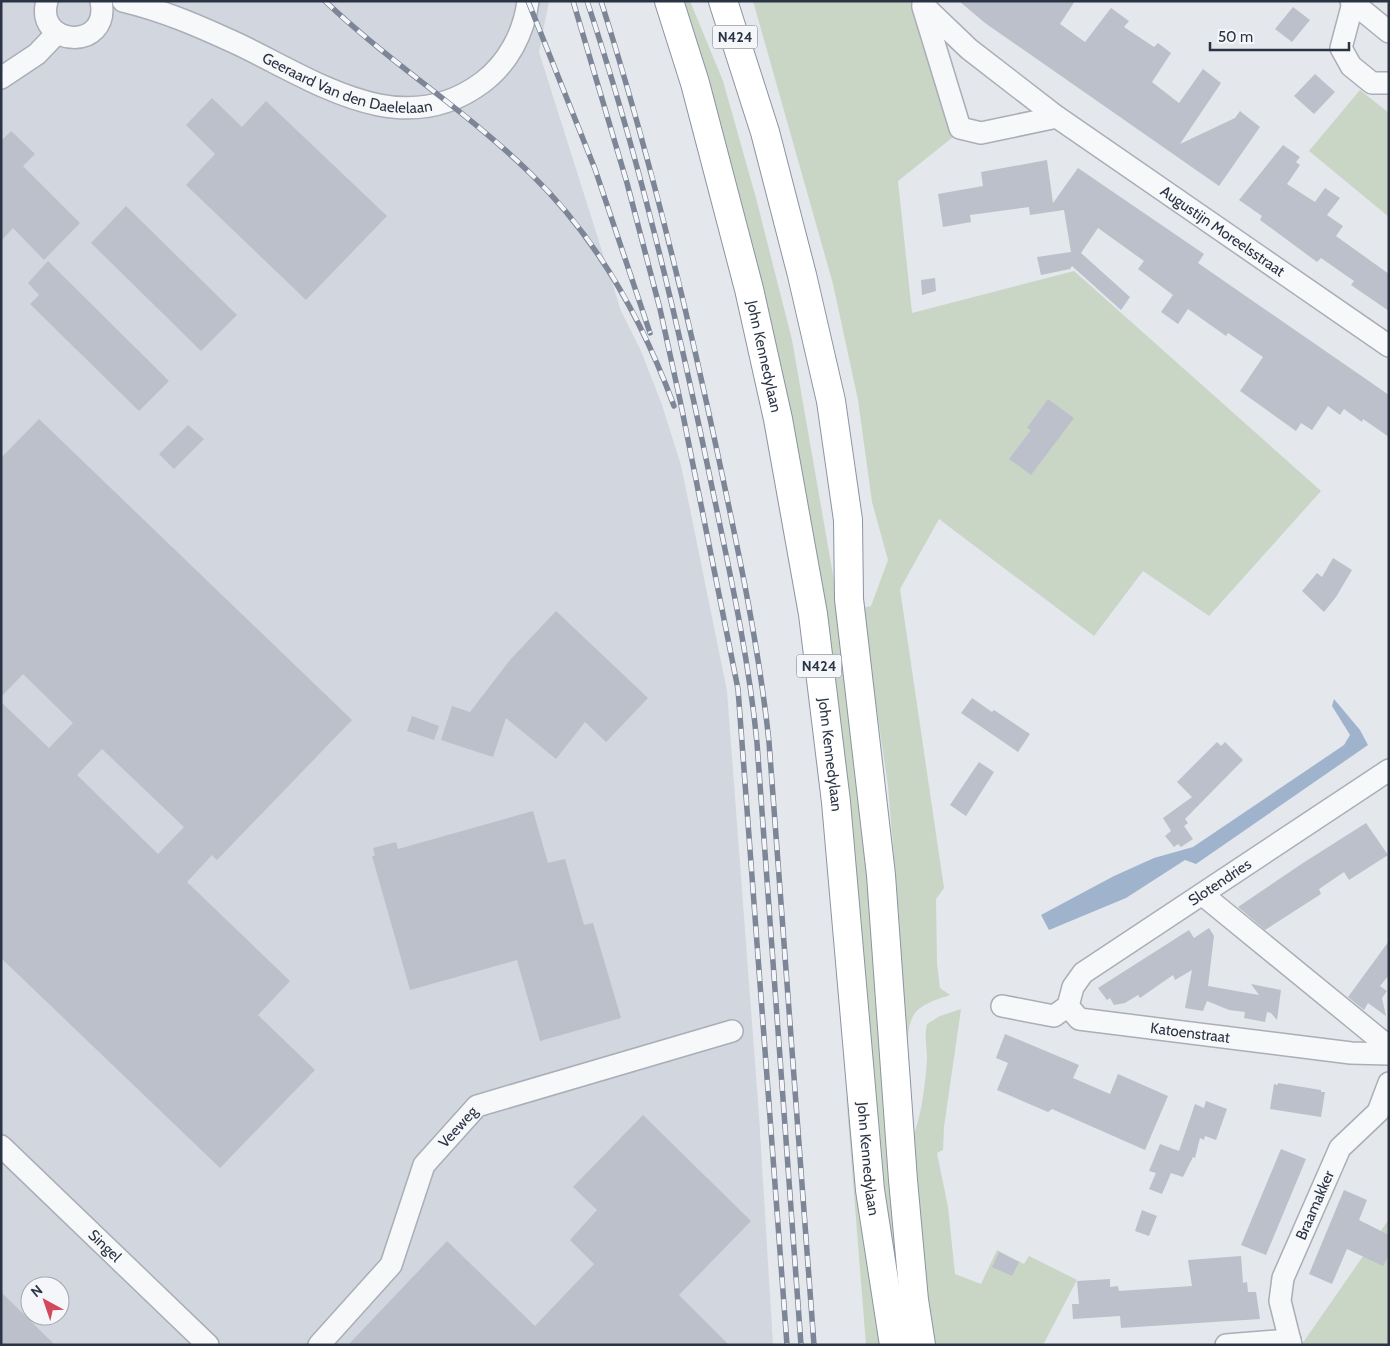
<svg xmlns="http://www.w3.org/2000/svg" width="1390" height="1346" font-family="Cabin,sans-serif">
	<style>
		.built { fill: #d2d6de; fill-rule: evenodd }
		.green { fill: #c9d6c5 }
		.water { fill: #9fb4cc }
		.building { fill: #bbc0ca; fill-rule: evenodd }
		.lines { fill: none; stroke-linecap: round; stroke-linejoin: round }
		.minor-casing { stroke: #a9aeb7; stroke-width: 24 }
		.highway-casing { stroke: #8b94a3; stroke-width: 30 }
		.minor { stroke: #f7f8fa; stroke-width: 21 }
		.highway { stroke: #fff; stroke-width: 28 }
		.rail-casing { stroke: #7d8696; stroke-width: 5.5 }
		.rail { stroke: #f4f6f9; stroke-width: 4; stroke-dasharray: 11; stroke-linecap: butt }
		.labels { text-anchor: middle; stroke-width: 4; stroke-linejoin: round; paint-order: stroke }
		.shield { fill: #f4f6f9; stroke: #676e7b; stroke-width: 1 }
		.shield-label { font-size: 14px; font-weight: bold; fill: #2b3445 }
		.street-label { font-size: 15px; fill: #2b3445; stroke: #f4f6f9 }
	</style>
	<rect width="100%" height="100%" fill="#e4e7ec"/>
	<!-- built -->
	<path class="built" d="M 1,1 L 356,1 L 357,3 L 360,1 L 549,1 L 539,52 L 621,311 L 641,351 L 662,405 L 681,465 L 727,691 L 759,1116 L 773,1345 L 1,1345 ZM 30,1286 L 60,1286 L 60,1316 L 30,1316 Z"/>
	<!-- green -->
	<path class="green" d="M 680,1 L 690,1 L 723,81 L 756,198 L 792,340 L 836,592 L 862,801 L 911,1345 L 889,1251 L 840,738 Z
		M 753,1 L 912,1 L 913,15 L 953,137 L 898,181 L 912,313 L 1074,271 L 1321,491 L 1209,616 L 1143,571 L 1094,636 L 939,519 L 900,589 L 944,888 L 936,899 L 937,963 L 940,988 L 950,995 C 906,1009 910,1016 906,1059 L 899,918 L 888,786 L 862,608 L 871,606 L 888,560 L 872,502 L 858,400 L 833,284 Z
		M 1360,90 L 1389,113 L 1389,217 L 1309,151 Z
		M 961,1009 L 944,1127 L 943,1150 L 937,1153 L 948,1207 L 955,1274 L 981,1284 L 997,1250 L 1024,1264 L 1029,1256 L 1077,1280 L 1043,1345 L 933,1345 L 926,1298 L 912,1139 C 922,1115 925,1086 927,1059 C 927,1046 924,1037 927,1024 L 940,1016 Z
		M 846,1093 L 865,1245 L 882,1345 L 866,1345 Z
		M 1389,1219 L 1389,1345 L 1302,1345 L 1302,1344 Z"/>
	<!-- water -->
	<path class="water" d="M 1334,699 L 1360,730 L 1368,745 L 1196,864 L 1185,860 L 1126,898 L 1049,930 L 1041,915 L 1114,876 L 1154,858 L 1193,847 L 1344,745 L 1350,735 L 1332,706 Z"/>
	<!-- building -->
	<path class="building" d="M 959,1 L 1075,1 L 1060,24 L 1085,42 L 1111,8 L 1129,21 L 1124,27 L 1154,47 L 1158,43 L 1171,53 L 1152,82 L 1179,103 L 1203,69 L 1221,83 L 1180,144 L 1235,118 L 1240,111 L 1260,127 L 1219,186 L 985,23 Z
		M 1293,7 L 1310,20 L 1292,42 L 1275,29 Z
		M 1315,74 L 1335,92 L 1314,114 L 1294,96 Z
		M 212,98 L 242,127 L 266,101 L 387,216 L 306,300 L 186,185 L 215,154 L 186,125 Z
		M 11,131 L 35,154 L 23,166 L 80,223 L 44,260 L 13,228 L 1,241 L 1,141 Z
		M 1283,145 L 1300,157 L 1296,162 L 1300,165 L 1287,184 L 1315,202 L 1325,188 L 1340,198 L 1327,215 L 1343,226 L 1336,236 L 1389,274 L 1389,311 L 1351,285 L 1354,281 L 1321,258 L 1317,262 L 1260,220 L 1262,216 L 1239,200 Z
		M 1047,160 L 1053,203 L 1078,168 L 1204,254 L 1198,263 L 1389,395 L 1389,437 L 1363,419 L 1362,422 L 1344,409 L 1340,415 L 1328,406 L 1312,430 L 1301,423 L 1296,431 L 1240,391 L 1263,357 L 1228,333 L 1226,336 L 1188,309 L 1178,324 L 1161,312 L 1173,295 L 1138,269 L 1144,261 L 1098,228 L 1081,253 L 1130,297 L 1121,310 L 1072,266 L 1070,269 L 1041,275 L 1037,257 L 1071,252 L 1064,210 L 1030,215 L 1029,207 L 970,215 L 971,222 L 943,227 L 938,194 L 983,186 L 981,172 Z
		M 126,206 L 237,315 L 201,351 L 91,243 Z
		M 48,261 L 169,381 L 139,411 L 30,304 L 39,295 L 28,283 Z
		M 935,278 L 936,291 L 922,295 L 921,280 Z
		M 1048,399 L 1074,418 L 1031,475 L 1009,459 L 1031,430 L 1027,428 Z
		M 39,419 L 352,720 L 217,860 L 212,855 L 187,882 L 290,981 L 258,1015 L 315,1070 L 220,1168 L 1,958 L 1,702 L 49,748 L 73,723 L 23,674 L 1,697 L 1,458 ZM 102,749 L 184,827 L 158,854 L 77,775 Z
		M 188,425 L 204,439 L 174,469 L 159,454 Z
		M 1333,558 L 1352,570 L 1336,597 L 1324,612 L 1302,591 L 1317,573 L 1322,577 Z
		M 556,611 L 648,698 L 606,742 L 585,722 L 556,759 L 506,718 L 493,757 L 441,740 L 452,706 L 470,712 L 510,660 Z
		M 972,698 L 992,712 L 994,710 L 1030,734 L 1018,752 L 961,713 Z
		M 412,716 L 439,726 L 434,740 L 407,731 Z
		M 1217,742 L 1221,746 L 1225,742 L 1243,760 L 1185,819 L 1188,823 L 1184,826 L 1193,839 L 1181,847 L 1178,844 L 1174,847 L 1165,836 L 1171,831 L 1163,818 L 1192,797 L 1177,782 Z
		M 979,762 L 994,772 L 966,816 L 950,805 Z
		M 533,811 L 548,863 L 565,859 L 584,925 L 593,923 L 621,1018 L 540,1041 L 517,960 L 410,990 L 372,856 L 375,856 L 373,848 L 396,842 L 398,849 Z
		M 1366,823 L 1388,855 L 1349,880 L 1344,872 L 1319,889 L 1321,894 L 1265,930 L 1238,907 L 1303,863 Z
		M 1209,928 L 1214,936 L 1208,986 L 1259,995 L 1251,984 L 1281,990 L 1277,1020 L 1271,1013 L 1267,1012 L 1265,1022 L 1244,1018 L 1245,1012 L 1229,1010 L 1207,1001 L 1203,1011 L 1185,1008 L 1192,970 L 1175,980 L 1173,975 L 1140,998 L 1138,995 L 1125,1003 L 1114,1005 L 1110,998 L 1107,1000 L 1098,988 L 1189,930 L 1194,938 Z
		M 1389,941 L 1389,975 L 1380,986 L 1387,991 L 1382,998 L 1386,1016 L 1368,1003 L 1364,1010 L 1348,997 Z
		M 1005,1034 L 1079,1065 L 1073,1078 L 1110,1094 L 1118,1074 L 1168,1096 L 1145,1150 L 1052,1109 L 1048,1112 L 997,1090 L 1008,1063 L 996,1058 Z
		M 1278,1083 L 1321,1090 L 1321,1092 L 1325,1092 L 1321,1117 L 1270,1109 L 1274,1084 L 1278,1085 Z
		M 1206,1101 L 1227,1109 L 1216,1140 L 1205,1136 L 1204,1140 L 1200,1138 L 1195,1158 L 1193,1157 L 1183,1177 L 1171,1173 L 1162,1194 L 1149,1189 L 1156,1173 L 1149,1171 L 1160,1144 L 1179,1151 L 1195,1104 L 1204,1108 Z
		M 643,1115 L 751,1221 L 679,1295 L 729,1345 L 348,1345 L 447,1241 L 535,1326 L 594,1264 L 570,1240 L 597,1210 L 573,1187 Z
		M 1281,1149 L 1306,1159 L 1266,1255 L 1241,1245 Z
		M 1344,1190 L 1367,1200 L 1359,1220 L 1389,1235 L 1389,1255 L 1383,1266 L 1347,1249 L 1332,1284 L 1309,1274 Z
		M 1142,1210 L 1157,1216 L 1149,1236 L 1135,1231 Z
		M 999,1252 L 1019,1262 L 1012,1276 L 992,1267 Z
		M 1241,1256 L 1243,1283 L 1247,1282 L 1248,1292 L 1256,1292 L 1260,1319 L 1121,1328 L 1120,1316 L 1073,1319 L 1072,1304 L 1079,1304 L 1077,1281 L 1110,1279 L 1110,1287 L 1118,1286 L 1119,1291 L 1192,1286 L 1188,1260 Z
		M 1,1292 L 55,1345 L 1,1345 Z"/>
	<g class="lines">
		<!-- minor casing -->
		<g class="minor-casing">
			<g id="minor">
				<path d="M 47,1 C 34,47 111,52 101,1"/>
				<path id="s1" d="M 123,1 C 165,11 201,27 240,45 C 317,82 402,143 483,82 C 508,63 524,33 528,1"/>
				<path id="s2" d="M 923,1 L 923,5 L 969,49 L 1057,117 L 1389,346"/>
				<path d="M 1351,1 L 1389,32"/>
				<path d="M 1353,3 L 1341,48 L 1351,66 L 1372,83 L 1389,83"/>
				<path d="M 923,7 L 960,128 L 981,133 L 1057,117"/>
				<path d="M 1,78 L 37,54 L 57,33"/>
				<path d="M 1203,895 L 1389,1047"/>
				<path d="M 1002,1006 L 1054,1016 L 1068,1006"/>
				<path id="s3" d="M 1068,1006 L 1073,987 L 1083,973 L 1389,770"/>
				<path id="s4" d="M 1068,1006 L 1079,1019 L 1351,1053 L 1389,1054"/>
				<path id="s5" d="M 1,1146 L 208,1345"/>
				<path id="s6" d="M 319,1345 L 391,1265 L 424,1165 L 477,1106 L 732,1031"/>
				<path d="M 1226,1345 L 1290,1340"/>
				<path id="s7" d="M 1291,1345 L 1280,1301 L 1283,1278 L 1340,1148 L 1378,1112 L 1389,1083"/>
			</g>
		</g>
		<!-- highway casing -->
		<g class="highway-casing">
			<g id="highway">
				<path id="s8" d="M 669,1 L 695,83 L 749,289 L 778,419 L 813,614 L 836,802 L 870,1190 L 894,1345"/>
				<path d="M 723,1 L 765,132 L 802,275 L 831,401 L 848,520 L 849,599 L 881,875 L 903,1180 L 914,1300 L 921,1345"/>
			</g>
		</g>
		<!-- minor -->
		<use href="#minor" class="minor"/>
		<!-- highway -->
		<use href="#highway" class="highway"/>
		<!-- rail casing -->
		<g class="rail-casing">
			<path id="rail" d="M 325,1 C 390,63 467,111 531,174 C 598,239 642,319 674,406
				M 528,1 L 595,169 L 650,333
				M 573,1 L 627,183 L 660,309 L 680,400 L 738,689 L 787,1345
				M 587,1 C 638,154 675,310 708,468 C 727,560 748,650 757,743 L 801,1345
				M 601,1 C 649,152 686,305 719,460 C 739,554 759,647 769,742 L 814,1345"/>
		</g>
		<!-- rail -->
		<use href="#rail" class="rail"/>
	</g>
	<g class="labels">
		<!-- shield labels -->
		<g class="shield">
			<rect x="712.5" y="25.5" width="45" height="23" rx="4"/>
			<rect x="796.5" y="654.5" width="45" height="23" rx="4"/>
		</g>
		<g class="shield-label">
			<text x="735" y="42">N424</text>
			<text x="819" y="671">N424</text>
		</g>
		<!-- street labels -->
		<g class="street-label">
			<text dy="5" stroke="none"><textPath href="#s1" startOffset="241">Geeraard Van den Daelelaan</textPath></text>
			<text dy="5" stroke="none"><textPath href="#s2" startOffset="380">Augustijn Moreelsstraat</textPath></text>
			<text dy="5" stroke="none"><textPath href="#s8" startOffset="368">John Kennedylaan</textPath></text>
			<text dy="5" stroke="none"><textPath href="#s8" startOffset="772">John Kennedylaan</textPath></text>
			<text dy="5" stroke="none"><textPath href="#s3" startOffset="201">Slotendries</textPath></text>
			<text dy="5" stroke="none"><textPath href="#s4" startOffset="129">Katoenstraat</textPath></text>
			<text dy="5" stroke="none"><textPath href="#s6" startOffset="264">Veeweg</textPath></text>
			<text dy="5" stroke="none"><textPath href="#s8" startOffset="1178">John Kennedylaan</textPath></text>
			<text dy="5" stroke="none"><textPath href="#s7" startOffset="148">Braamakker</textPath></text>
			<text dy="5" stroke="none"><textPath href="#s5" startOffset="144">Singel</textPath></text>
		</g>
	</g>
	<!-- border -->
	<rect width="1390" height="1346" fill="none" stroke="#2b3445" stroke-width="5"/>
	<!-- north arrow -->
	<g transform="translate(45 1301) rotate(320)"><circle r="24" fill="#f4f6f9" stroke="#a4a8b1"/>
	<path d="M0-4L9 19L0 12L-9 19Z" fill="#d1495b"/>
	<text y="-8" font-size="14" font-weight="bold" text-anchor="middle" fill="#2b3445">N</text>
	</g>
	<!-- scale -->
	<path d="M1210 42v8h139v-8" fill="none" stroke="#2b3445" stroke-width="2.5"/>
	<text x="1218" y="42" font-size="15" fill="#2b3445" stroke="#f4f6f9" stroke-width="4" paint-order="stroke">50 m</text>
</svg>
